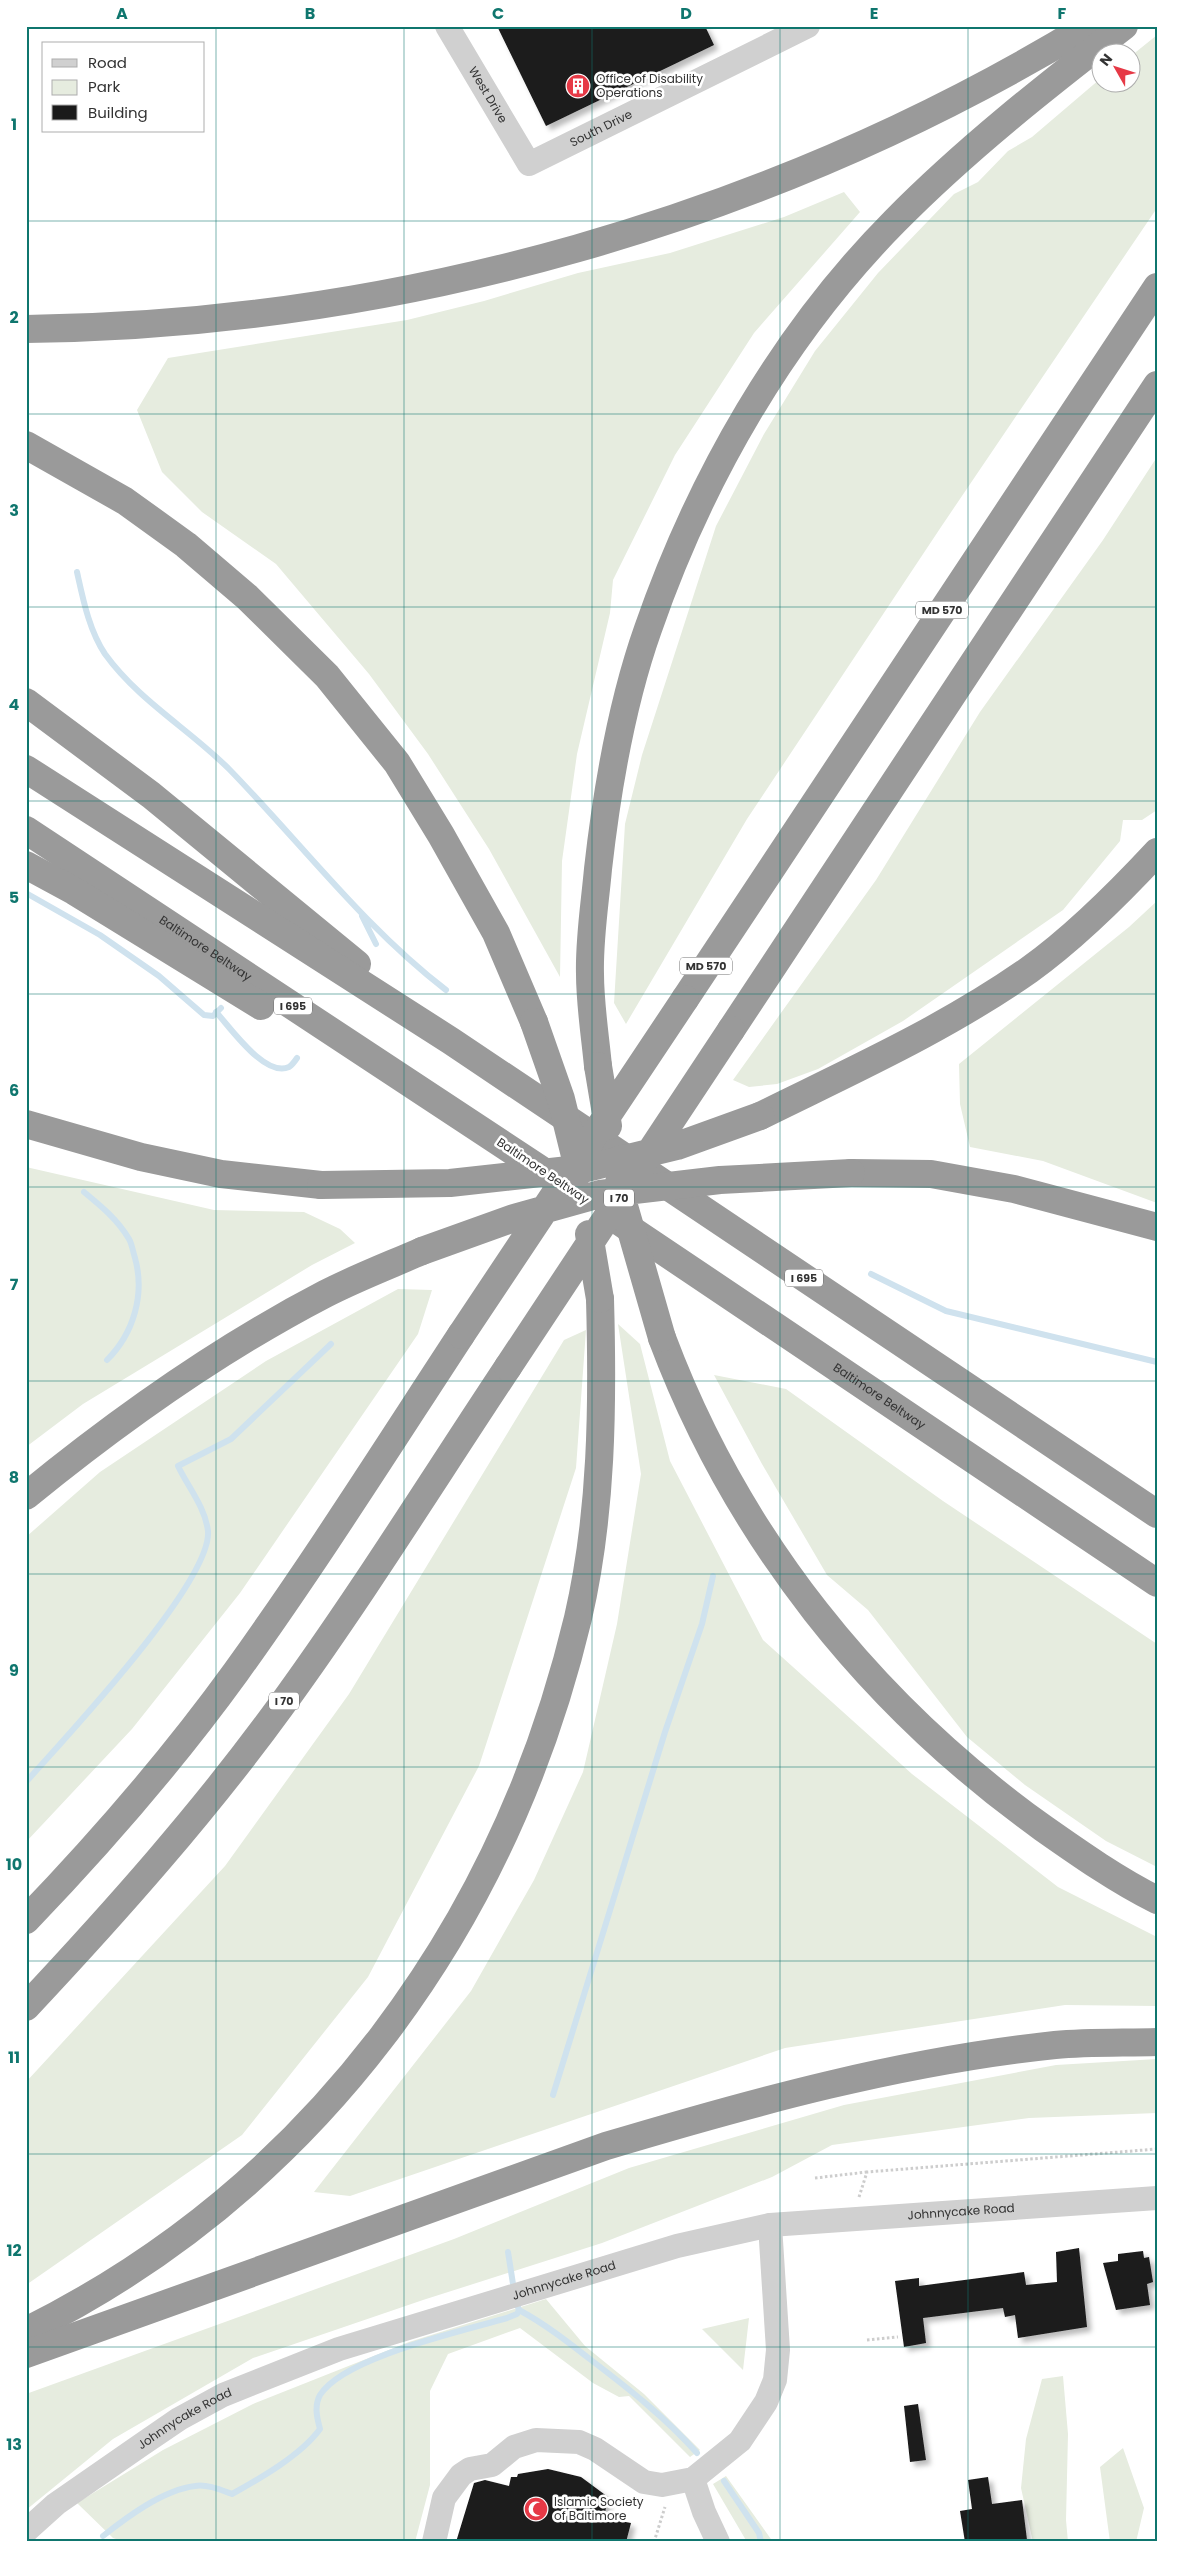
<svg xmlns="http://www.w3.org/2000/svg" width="1183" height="2568" font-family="Poppins,sans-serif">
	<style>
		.green { fill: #e6ecdf }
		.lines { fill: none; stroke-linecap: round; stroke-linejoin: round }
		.stream { stroke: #cfe2ee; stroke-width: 6 }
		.building { fill: #1a1a1a; filter: url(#shadow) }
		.path { stroke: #cdcdcd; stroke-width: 3; stroke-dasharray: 2.5 2.5; stroke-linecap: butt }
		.minor { stroke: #d0d0d0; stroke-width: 24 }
		.highway { stroke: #9a9a9a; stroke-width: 28 }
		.highway-bridge { stroke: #9a9a9a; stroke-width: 28 }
		.grid { fill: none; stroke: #0f766e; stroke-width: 1; stroke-opacity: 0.55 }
		.labels { text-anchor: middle; stroke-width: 5; stroke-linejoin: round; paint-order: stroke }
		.shield { fill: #fff; stroke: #707070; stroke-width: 1 }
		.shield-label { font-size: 11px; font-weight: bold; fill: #333 }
		.poi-label { font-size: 12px; fill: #333; stroke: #fff; text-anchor: start }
		.street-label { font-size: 12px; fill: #333; stroke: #fff }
		.neatline { fill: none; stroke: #0f766e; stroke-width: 2 }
		.grid-label { font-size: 16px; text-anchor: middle; font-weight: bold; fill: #0f766e }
	</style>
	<defs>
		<filter id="shadow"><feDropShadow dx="4.5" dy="4.5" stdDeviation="2.5" flood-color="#0004"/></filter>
	</defs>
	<rect width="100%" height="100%" fill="#fff"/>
	<!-- green -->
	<path class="green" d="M 1157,35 L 1157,208 L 941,527 L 747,819 L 626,1024 L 614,1003 L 625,824 L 642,755 L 716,526 L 764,434 L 815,351 L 878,273 L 954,194 L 978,182 L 1008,151 L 1032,137 L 1100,79 L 1100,82 L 1130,82 L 1131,56 Z
		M 844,192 L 860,212 L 754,333 L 675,455 L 613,580 L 610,613 L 577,754 L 562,861 L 560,977 L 489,849 L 428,754 L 369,674 L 276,564 L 202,512 L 162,472 L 137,410 L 168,358 L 407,320 L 484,301 L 578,273 L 670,253 L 784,217 Z
		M 1157,457 L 1157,810 L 1142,820 L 1123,820 L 1120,841 L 1063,910 L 903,1021 L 818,1069 L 777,1084 L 749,1087 L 733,1080 L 876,880 L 980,712 L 1103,540 Z
		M 1157,901 L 1157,1203 L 1043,1161 L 970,1147 L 960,1104 L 959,1064 L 1129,927 Z
		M 26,1167 L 214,1210 L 304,1212 L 340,1229 L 355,1243 L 312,1265 L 83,1404 L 26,1447 Z
		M 398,1289 L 432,1290 L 418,1334 L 240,1593 L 132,1729 L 26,1842 L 26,1537 L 100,1472 L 266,1361 Z
		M 618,1324 L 640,1344 L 670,1461 L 763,1640 L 912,1774 L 1058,1887 L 1157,1937 L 1157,2006 L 1065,2005 L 785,2048 L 350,2196 L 314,2192 L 471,1991 L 534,1880 L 583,1772 L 617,1624 L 641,1474 Z
		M 586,1330 L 576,1468 L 479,1766 L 368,1977 L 242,2135 L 26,2285 L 26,2082 L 225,1866 L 349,1694 L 564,1340 Z
		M 714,1375 L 786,1389 L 943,1501 L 1157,1644 L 1157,1867 L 1106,1841 L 1025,1785 L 967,1737 L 868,1610 L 827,1575 L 762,1464 Z
		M 1157,2059 L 1157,2113 L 1029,2118 L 832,2145 L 772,2177 L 602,2243 L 423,2300 L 253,2358 L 113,2439 L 26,2510 L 26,2394 L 454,2239 L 629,2168 L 844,2105 L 1056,2065 Z
		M 546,2299 L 585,2346 L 644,2394 L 700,2450 L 690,2457 L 629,2396 L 619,2397 L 593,2383 L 520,2328 L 448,2354 L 430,2391 L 430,2485 L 415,2542 L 125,2542 L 113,2538 L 77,2503 L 163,2450 L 253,2404 L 409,2342 Z
		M 749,2318 L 743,2370 L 702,2329 Z
		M 1063,2376 L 1068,2434 L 1066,2520 L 1068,2542 L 1033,2542 L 1021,2488 L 1026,2439 L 1042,2379 Z
		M 1123,2448 L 1144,2508 L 1136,2542 L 1110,2542 L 1100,2467 Z
		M 726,2476 L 773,2542 L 747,2542 L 713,2484 Z"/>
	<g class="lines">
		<!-- stream -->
		<path class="stream" d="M 77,572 C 83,599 89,630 105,654 C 139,701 189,729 229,769 C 301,843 364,927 446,990
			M 26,893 L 100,935 L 159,976 L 204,1015 L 213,1016 L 221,1008
			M 362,916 L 376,944
			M 216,1012 C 230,1027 265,1078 289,1067 C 292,1065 295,1061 297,1058
			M 84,1192 C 101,1206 118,1220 129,1239 C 132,1244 133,1252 135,1258 C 145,1294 134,1333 107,1360
			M 871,1274 L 946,1311 L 1157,1362
			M 26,1782 C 64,1739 212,1582 208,1531 C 205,1507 188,1487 178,1466 L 231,1439 L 331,1344
			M 553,2095 L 665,1732 L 702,1624 L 713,1576
			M 508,2252 L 513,2284
			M 519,2310 C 545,2324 568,2342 591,2360 C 629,2389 665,2417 697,2453
			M 724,2481 L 759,2533 L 761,2542
			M 103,2536 C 127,2517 163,2490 195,2486 C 207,2484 221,2490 232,2494 C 261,2478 301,2455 320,2429 C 317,2418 314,2406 320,2395 C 344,2357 463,2331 507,2318 L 517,2314 L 519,2310 L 517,2304"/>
	</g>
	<!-- building -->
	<path class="building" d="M 497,26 L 705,26 L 714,45 L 546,126 Z
		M 1079,2248 L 1087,2327 L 1018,2338 L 1015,2315 L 1005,2317 L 1003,2308 L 923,2318 L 926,2343 L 904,2347 L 895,2281 L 919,2278 L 919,2286 L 1024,2272 L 1026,2285 L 1057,2282 L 1056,2252 Z
		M 1143,2251 L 1144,2258 L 1149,2257 L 1153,2282 L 1147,2284 L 1150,2305 L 1116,2310 L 1103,2263 L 1118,2261 L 1118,2254 Z
		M 918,2404 L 926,2460 L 910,2462 L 904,2406 Z
		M 548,2469 L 581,2477 L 608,2497 L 604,2518 L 631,2523 L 626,2542 L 456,2542 L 474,2483 L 485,2480 L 509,2486 L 511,2477 L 517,2477 L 518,2474 Z
		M 988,2477 L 992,2504 L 1022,2500 L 1027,2540 L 965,2542 L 960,2511 L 972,2509 L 968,2480 Z"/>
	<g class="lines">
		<!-- path -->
		<path class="path" d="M 815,2178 L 867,2172
			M 859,2197 L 867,2172 L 1157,2149
			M 867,2340 L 898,2337
			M 654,2542 L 665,2507"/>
		<!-- minor -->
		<g class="minor">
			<path id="s1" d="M 447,26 L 529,164 L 808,26"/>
			<path d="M 693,2479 L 704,2512 L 718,2542"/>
			<path id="s2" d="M 26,2531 L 56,2504 L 141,2445 L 179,2419 L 223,2395 L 339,2349 L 677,2246 L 770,2225 L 1157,2198"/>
			<path d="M 434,2542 L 444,2498 L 461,2475 L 470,2469 L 492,2465 L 514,2447 L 536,2440 L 579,2442 L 595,2449 L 644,2482 L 662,2485 L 693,2479 L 740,2441 L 766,2402 L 775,2380 L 778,2350 L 770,2225"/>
		</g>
		<!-- highway -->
		<g class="highway">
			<path d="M 26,329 C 397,325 771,219 1088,26"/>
			<path d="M 26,445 L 125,501 L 186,545 L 247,597 L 327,676 L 397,763 L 441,835 L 496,933 L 534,1022"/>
			<path d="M 26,702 L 151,795 L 357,964"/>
			<path d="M 26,769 L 451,1041 L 1157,1514"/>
			<path id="s3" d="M 26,830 L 558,1181"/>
			<path d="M 26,865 L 74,891 L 261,1006"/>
			<path d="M 685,999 L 1157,287"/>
			<path d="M 731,1030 L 1157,385"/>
			<path d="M 598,1066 C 595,1035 590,1004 590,974 C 589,939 595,903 598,869 C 607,789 621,705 648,629 C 700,479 783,334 895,221 C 965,150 1045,87 1124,26"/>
			<path d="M 760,1116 C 851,1071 945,1029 1029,970 C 1075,937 1118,894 1157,852"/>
			<path d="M 26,1124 L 141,1157 L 221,1174 L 321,1185"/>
			<path d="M 851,1173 L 931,1174 L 1014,1189 L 1157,1227"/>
			<path id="s4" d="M 617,1220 L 1157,1583"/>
			<path d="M 662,1338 C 737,1538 870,1704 1043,1828 C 1080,1854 1117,1880 1157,1900"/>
			<path d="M 26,1496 C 119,1420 219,1349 325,1294 C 356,1278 390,1265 422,1251"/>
			<path d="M 26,1920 C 101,1842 173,1759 236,1672 C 315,1562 387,1448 461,1335"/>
			<path d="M 26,2007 C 116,1911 204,1812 281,1706 C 361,1596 433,1480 508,1367"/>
			<path d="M 26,2331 C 313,2188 504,1928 578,1618 C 602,1514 603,1406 600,1299"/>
			<path d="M 26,2354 L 606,2146 C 753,2102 902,2061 1055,2045 C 1088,2042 1123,2043 1157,2042"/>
		</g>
		<!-- highway-bridge -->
		<path class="highway-bridge" d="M 534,1022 L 561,1099 L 579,1172
			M 598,1066 L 608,1126
			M 321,1185 L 450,1183 L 587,1168 L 677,1146 L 760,1116
			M 618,1185 L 662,1338
			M 589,1234 L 600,1299
			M 422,1251 L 514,1218 L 600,1194 L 720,1180 L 851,1173
			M 461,1335 L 685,999
			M 508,1367 L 731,1030"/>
	</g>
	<!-- grid -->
	<path class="grid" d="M 216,26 L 216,2542M 404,26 L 404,2542M 592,26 L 592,2542M 780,26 L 780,2542M 968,26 L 968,2542M 26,221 L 1157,221M 26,414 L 1157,414M 26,607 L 1157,607M 26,801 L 1157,801M 26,994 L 1157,994M 26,1187 L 1157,1187M 26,1381 L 1157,1381M 26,1574 L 1157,1574M 26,1767 L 1157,1767M 26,1961 L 1157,1961M 26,2154 L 1157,2154M 26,2347 L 1157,2347"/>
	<!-- icons -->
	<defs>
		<g id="building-disc" transform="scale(1.25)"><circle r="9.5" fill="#e63946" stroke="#fff"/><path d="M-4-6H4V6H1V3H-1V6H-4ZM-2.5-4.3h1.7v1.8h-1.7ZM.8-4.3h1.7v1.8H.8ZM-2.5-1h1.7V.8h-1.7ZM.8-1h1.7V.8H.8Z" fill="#fff"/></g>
		<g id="mosque-disc" transform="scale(1.25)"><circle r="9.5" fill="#e63946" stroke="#fff"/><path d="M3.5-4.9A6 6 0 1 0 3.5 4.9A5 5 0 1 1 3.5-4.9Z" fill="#fff"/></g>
	</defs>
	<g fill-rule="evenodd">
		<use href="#building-disc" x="578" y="86"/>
		<use href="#mosque-disc" x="536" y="2509"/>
	</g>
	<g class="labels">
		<!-- shield labels -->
		<g class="shield">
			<rect x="916" y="601.5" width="52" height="17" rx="4"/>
			<rect x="680" y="957.5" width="52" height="17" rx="4"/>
			<rect x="274" y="997.5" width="38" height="17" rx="4"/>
			<rect x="604" y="1189.5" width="30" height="17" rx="4"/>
			<rect x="785" y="1269.5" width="38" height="17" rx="4"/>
			<rect x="269" y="1692.5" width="30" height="17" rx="4"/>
		</g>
		<g class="shield-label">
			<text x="942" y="614">MD 570</text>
			<text x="706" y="970">MD 570</text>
			<text x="293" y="1010">I 695</text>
			<text x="619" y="1202">I 70</text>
			<text x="804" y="1282">I 695</text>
			<text x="284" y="1705">I 70</text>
		</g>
		<!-- poi labels -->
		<g class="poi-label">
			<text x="596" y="83">Office of Disability<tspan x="596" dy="14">Operations</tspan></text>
			<text x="554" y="2506">Islamic Society<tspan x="554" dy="14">of Baltimore</tspan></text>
		</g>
		<!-- street labels -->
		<g class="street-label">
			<text dy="4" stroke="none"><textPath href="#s1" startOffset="80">West Drive</textPath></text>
			<text dy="4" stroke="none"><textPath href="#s1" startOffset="241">South Drive</textPath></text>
			<text dy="4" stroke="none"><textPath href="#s3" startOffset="215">Baltimore Beltway</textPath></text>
			<text transform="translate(543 1171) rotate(34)" y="4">Baltimore Beltway</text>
			<text dy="4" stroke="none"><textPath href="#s4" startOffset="316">Baltimore Beltway</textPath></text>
			<text dy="4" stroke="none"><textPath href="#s2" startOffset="1005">Johnnycake Road</textPath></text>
			<text dy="4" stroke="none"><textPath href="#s2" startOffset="600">Johnnycake Road</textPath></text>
			<text dy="4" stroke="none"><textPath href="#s2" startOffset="195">Johnnycake Road</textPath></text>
		</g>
	</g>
	<!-- border -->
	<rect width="1183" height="2568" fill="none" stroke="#ffffff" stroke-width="55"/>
	<!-- legend -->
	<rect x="42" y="42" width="162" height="90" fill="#ffffff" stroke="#adadad"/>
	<rect x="52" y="59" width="25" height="8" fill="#d0d0d0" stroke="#adadad"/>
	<text x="88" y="68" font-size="15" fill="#333333">Road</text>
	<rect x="52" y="80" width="25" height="15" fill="#e6ecdf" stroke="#adadad"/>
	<text x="88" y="92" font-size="15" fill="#333333">Park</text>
	<rect x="52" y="105" width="25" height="15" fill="#1a1a1a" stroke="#adadad"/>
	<text x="88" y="118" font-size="15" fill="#333333">Building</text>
	<!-- north arrow -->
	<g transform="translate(1116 68) rotate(309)"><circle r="24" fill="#ffffff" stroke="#adadad"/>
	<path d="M0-4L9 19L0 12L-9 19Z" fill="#e63946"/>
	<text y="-8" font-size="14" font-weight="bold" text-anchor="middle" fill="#333333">N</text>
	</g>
	<rect x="28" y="28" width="1128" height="2512" class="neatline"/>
	<g class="grid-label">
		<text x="122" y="19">A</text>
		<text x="310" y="19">B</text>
		<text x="498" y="19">C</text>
		<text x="686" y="19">D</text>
		<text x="874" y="19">E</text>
		<text x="1062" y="19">F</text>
		<text x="14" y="130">1</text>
		<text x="14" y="323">2</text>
		<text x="14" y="516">3</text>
		<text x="14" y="710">4</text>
		<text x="14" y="903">5</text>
		<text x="14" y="1096">6</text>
		<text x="14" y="1290">7</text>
		<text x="14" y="1483">8</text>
		<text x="14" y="1676">9</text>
		<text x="14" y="1870">10</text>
		<text x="14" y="2063">11</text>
		<text x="14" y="2256">12</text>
		<text x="14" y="2450">13</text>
	</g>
</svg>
